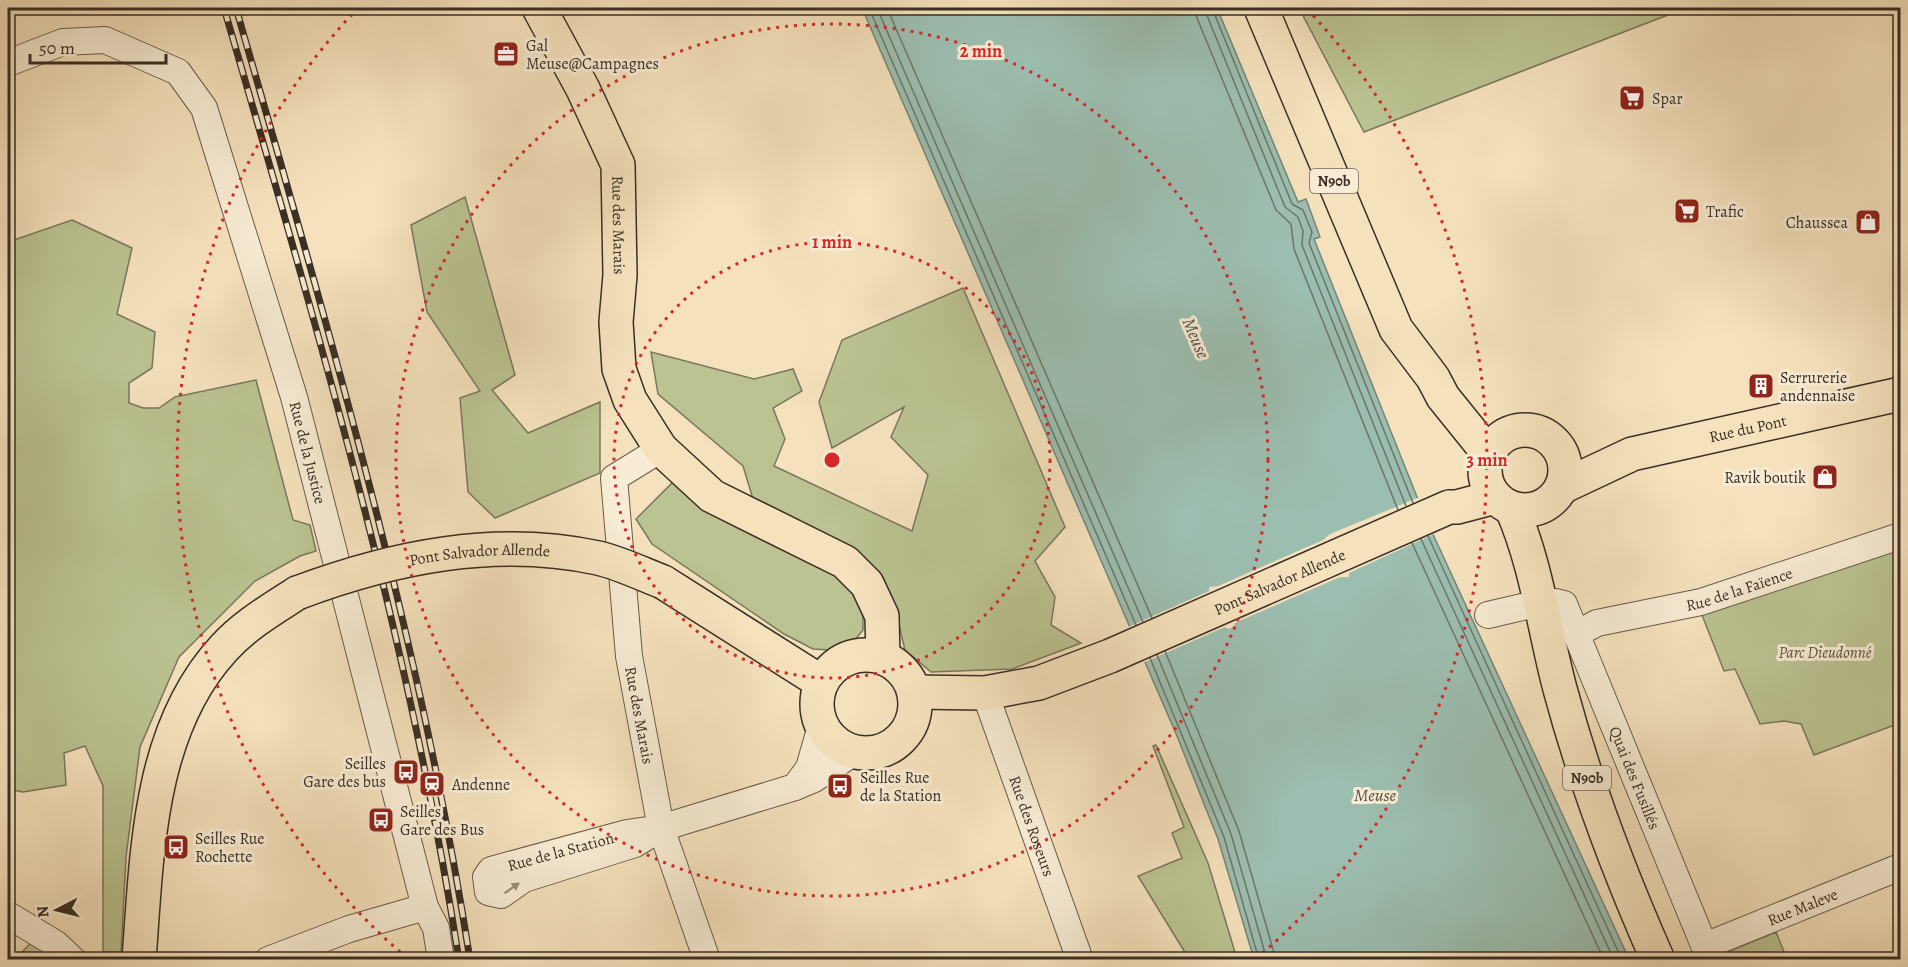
<svg xmlns="http://www.w3.org/2000/svg" width="1908" height="967" font-family="Alegreya,serif">
	<style>
		.green { fill: #bbc392; stroke: #7a785c; stroke-width: 1.5 }
		.water { fill: #9cbeb0; stroke: #758478; stroke-width: 1.5 }
		.pier { fill: #f5e2bd }
		.lines { fill: none; stroke-linecap: round; stroke-linejoin: round }
		.shore { stroke: #6b766a; stroke-width: 1.5 }
		.minor-casing { stroke: #695b4b; stroke-width: 28 }
		.major-casing { stroke: #3a2e25; stroke-width: 36 }
		.minor { stroke: #f8ecd4; stroke-width: 26 }
		.major { stroke: #f5e2bd; stroke-width: 33 }
		.rail-casing { stroke: #3a2e25; stroke-width: 7 }
		.rail { stroke: #f8ecd4; stroke-width: 4.5; stroke-dasharray: 14; stroke-linecap: butt }
		.major-bridge-casing { stroke: #3a2e25; stroke-width: 36; stroke-linecap: butt }
		.major-bridge { stroke: #f5e2bd; stroke-width: 33 }
		.oneway { fill: #998d7c }
		.ring { fill: none; stroke: #d62828; stroke-width: 3; stroke-dasharray: 3 6 }
		.labels { text-anchor: middle; stroke-width: 6; stroke-linejoin: round; paint-order: stroke }
		.shield { fill: #f8ecd4; stroke: #73675a; stroke-width: 1.5 }
		.shield-label { font-size: 15px; font-weight: bold; fill: #3a2e25 }
		.poi-label { font-size: 16px; fill: #3a2e25; stroke: #f8ecd4; text-anchor: start }
		.street-label { font-size: 16px; fill: #3a2e25; stroke: #f8ecd4 }
		.park-label { font-size: 16px; font-style: italic; fill: #5a5340; stroke: #f8ecd4 }
		.water-label { font-size: 18px; font-style: italic; fill: #525248; stroke: #f8ecd4 }
		.centre { fill: #d62828; stroke: #f8ecd4; stroke-width: 3 }
		.ring-label { font-size: 18px; text-anchor: middle; font-weight: bold; fill: #d62828; stroke: #f8ecd4; stroke-width: 6; stroke-linejoin: round; paint-order: stroke }
	</style>
	<rect width="100%" height="100%" fill="#f5e2bd"/>
	<filter id="stains"><feTurbulence type="fractalNoise" baseFrequency=".00333" numOctaves="4"/><feColorMatrix values="0 0 0 0 .2 0 0 0 0 .09 0 0 0 0 .02 0 0 0 .5 -.17"/></filter>
	<radialGradient id="worn" r=".72"><stop offset=".6" stop-color="#630" stop-opacity="0"/><stop offset="1" stop-color="#630" stop-opacity=".3"/></radialGradient>
	<!-- green -->
	<path class="green" d="M 1299,8 L 1686,8 L 1364,132 Z
		M 465,197 L 515,375 L 492,390 L 528,433 L 600,402 L 600,473 L 495,518 L 468,492 L 460,398 L 480,391 L 427,312 L 411,225 Z
		M 72,220 L 132,248 L 117,314 L 155,332 L 152,368 L 129,383 L 129,403 L 143,408 L 159,408 L 175,397 L 256,380 L 293,520 L 310,525 L 316,551 L 300,556 L 255,581 L 179,657 L 140,747 L 126,857 L 121,952 L 103,952 L 103,786 L 85,746 L 64,753 L 66,785 L 23,792 L 8,789 L 8,242 Z
		M 963,288 L 1065,527 L 1035,561 L 1055,597 L 1051,625 L 1081,643 L 1012,669 L 931,672 L 905,650 L 895,609 L 753,499 L 743,466 L 658,394 L 651,352 L 754,379 L 793,369 L 802,391 L 773,408 L 785,439 L 774,466 L 912,531 L 928,475 L 891,437 L 904,407 L 832,448 L 819,402 L 842,340 Z
		M 673,482 L 845,578 L 863,603 L 863,630 L 846,651 L 813,649 L 784,634 L 652,544 L 636,519 Z
		M 1900,546 L 1900,723 L 1814,755 L 1801,724 L 1784,721 L 1760,724 L 1735,669 L 1724,671 L 1702,615 Z
		M 1156,745 L 1208,863 L 1237,959 L 1189,959 L 1138,876 L 1182,858 L 1172,833 L 1184,827 L 1153,746 Z
		M 1776,932 L 1787,959 L 1724,959 L 1722,954 Z
		M 32,942 L 51,959 L 14,960 Z"/>
	<!-- water -->
	<path class="water" d="M 862,8 L 1217,8 L 1298,202 L 1306,199 L 1320,237 L 1314,239 L 1425,517 L 1629,959 L 1254,959 L 1218,839 L 1177,736 Z"/>
	<!-- pier -->
	<path class="pier" d="M 1420,497 L 1436,533 L 1349,573 L 1349,577 L 1340,577 L 1235,623 L 1234,627 L 1228,629 L 1225,627 L 1143,663 L 1128,627 L 1209,591 L 1209,587 L 1218,586 L 1323,540 L 1330,534 Z"/>
	<g class="lines">
		<!-- shore -->
		<path class="shore" d="M 869,8 L 1136,625
			M 877,8 L 1143,622
			M 887,8 L 1152,618
			M 1195,8 L 1197,18 L 1276,210 L 1291,224 L 1294,249 L 1398,510
			M 1204,8 L 1285,207 L 1298,217 L 1303,231 L 1302,245 L 1406,506
			M 1212,8 L 1292,204 L 1303,210 L 1312,232 L 1309,243 L 1413,503
			M 1428,536 L 1622,960
			M 1421,539 L 1614,960
			M 1412,543 L 1604,960
			M 1165,651 L 1239,831 L 1276,960
			M 1157,655 L 1231,834 L 1267,960
			M 1150,658 L 1224,837 L 1259,960"/>
		<!-- minor casing -->
		<g class="minor-casing">
			<g id="minor">
				<path id="s1" d="M 8,63 L 63,42 L 105,40 L 178,72 L 204,108 L 294,397 L 425,907 L 436,928 L 441,960"/>
				<path id="s2" d="M 661,449 L 614,478 L 629,656 L 661,828 L 707,960"/>
				<path id="s3" d="M 1556,602 L 1564,604 L 1710,960"/>
				<path d="M 1488,615 L 1527,606"/>
				<path id="s4" d="M 1576,634 L 1597,623 L 1701,602 L 1900,536"/>
				<path id="s5" d="M 985,693 L 1080,960"/>
				<path d="M 795,787 L 809,768 L 821,726"/>
				<path id="s6" d="M 661,828 L 635,844 L 524,879 L 501,895 L 488,892 L 486,877 L 491,870 L 627,833 L 661,828 L 795,787 L 814,779 L 853,753"/>
				<path d="M 8,915 L 56,944 L 73,960"/>
				<path id="s7" d="M 1705,946 L 1900,867"/>
				<path d="M 268,960 L 349,929 L 425,907"/>
			</g>
		</g>
		<!-- major casing -->
		<g class="major-casing">
			<g id="major">
				<path id="s8" d="M 539,8 L 583,89 L 618,165 L 620,275 L 616,322 L 619,369 L 630,400 L 661,449 L 712,496 L 845,562 L 867,584 L 882,616 L 883,658"/>
				<path d="M 1261,8 L 1396,329 L 1433,378 L 1443,397 L 1489,454"/>
				<circle cx="1525" cy="470" r="40"/>
				<path id="s9" d="M 1562,487 L 1632,454 L 1900,394"/>
				<path d="M 1512,509 C 1537,566 1544,629 1560,689 C 1585,782 1619,872 1658,960"/>
				<path d="M 663,582 L 821,682"/>
				<circle cx="866" cy="704" r="49"/>
				<path id="s10" d="M 914,692 L 985,693 L 1039,683 L 1110,656 L 1449,507 L 1457,507 L 1495,497"/>
				<path d="M 139,960 C 147,854 148,730 224,648 C 245,625 271,610 297,593"/>
			</g>
		</g>
		<!-- minor -->
		<use href="#minor" class="minor"/>
		<!-- major -->
		<use href="#major" class="major"/>
		<!-- rail casing -->
		<g class="rail-casing">
			<path id="rail" d="M 224,8 C 315,321 409,636 459,960
				M 236,8 C 326,321 420,636 470,960"/>
		</g>
		<!-- rail -->
		<use href="#rail" class="rail"/>
		<!-- major-bridge casing -->
		<g class="major-bridge-casing">
			<g id="major-bridge">
				<path id="s11" d="M 297,593 C 393,557 496,536 598,558 C 620,563 642,574 663,582"/>
			</g>
		</g>
		<!-- major-bridge -->
		<use href="#major-bridge" class="major-bridge"/>
	</g>
	<!-- one-way arrows -->
	<defs><path id="oneway-solid" d="M-6-.8H1V-3.2L6.5 0L1 3.2V.8H-6Z" transform="scale(1.5)"/></defs>
	<use class="oneway" href="#oneway-solid" transform="translate(512 888) rotate(-35)"/>
	<!-- distance rings -->
	<g class="ring">
		<circle cx="832" cy="460" r="218"/>
		<circle cx="832" cy="460" r="436"/>
		<path d="M407 958A655 655 0 0 1 357 9M1307 9A655 655 0 0 1 1257 958"/>
	</g>
	<!-- icons -->
	<defs>
		<g id="office-square" transform="scale(1.35)"><rect x="-9" y="-9" width="18" height="18" rx="4" fill="#8f2418" stroke="#f8ecd4"/><path d="M-6-3h4V-5.5h4V-3h4V5H-6ZM-1-4.5V-3h2v-1.5ZM-6 0V1H6V0Z" fill="#fff"/></g>
		<g id="supermarket-square" transform="scale(1.35)"><rect x="-9" y="-9" width="18" height="18" rx="4" fill="#8f2418" stroke="#f8ecd4"/><path d="M-6-5.5h2.5l.6 2H6L4.5 2H-2.5L-4.4-4H-6ZM-1.5 3.2a1.3 1.3 0 1 0 .1 0ZM3 3.2a1.3 1.3 0 1 0 .1 0Z" fill="#fff"/></g>
		<g id="shop-square" transform="scale(1.35)"><rect x="-9" y="-9" width="18" height="18" rx="4" fill="#8f2418" stroke="#f8ecd4"/><path d="M-5-2.5h2.3a2.7 3.5 0 0 1 5.4 0H5L5.5 6h-11ZM-1.5-2.5h3a1.5 2.3 0 0 0-3 0Z" fill="#fff"/></g>
		<g id="building-square" transform="scale(1.35)"><rect x="-9" y="-9" width="18" height="18" rx="4" fill="#8f2418" stroke="#f8ecd4"/><path d="M-4-6H4V6H1V3H-1V6H-4ZM-2.5-4.3h1.7v1.8h-1.7ZM.8-4.3h1.7v1.8H.8ZM-2.5-1h1.7V.8h-1.7ZM.8-1h1.7V.8H.8Z" fill="#fff"/></g>
		<g id="bus-square" transform="scale(1.35)"><rect x="-9" y="-9" width="18" height="18" rx="4" fill="#8f2418" stroke="#f8ecd4"/><path d="M-5-6H5V4H4V6H2V4H-2V6H-4V4H-5ZM-3.5-4V0h7V-4ZM-3.5 1.2v1.5H-2V1.2ZM2 1.2v1.5H3.5V1.2Z" fill="#fff"/></g>
		<g id="station-square" transform="scale(1.35)"><rect x="-9" y="-9" width="18" height="18" rx="4" fill="#8f2418" stroke="#f8ecd4"/><path d="M-3-6H3Q5-6 5-4V2Q5 4 3 4L4.5 6H3L1.5 4h-3L-3 6H-4.5L-3 4Q-5 4-5 2V-4Q-5-6-3-6ZM-3.5-4v3h7v-3ZM-3.5 1v1.5H-2V1ZM2 1v1.5H3.5V1Z" fill="#fff"/></g>
	</defs>
	<g fill-rule="evenodd">
		<use href="#office-square" x="506" y="54"/>
		<use href="#supermarket-square" x="1632" y="98"/>
		<use href="#supermarket-square" x="1687" y="211"/>
		<use href="#shop-square" x="1868" y="222"/>
		<use href="#building-square" x="1761" y="386"/>
		<use href="#shop-square" x="1825" y="477"/>
		<use href="#bus-square" x="406" y="772"/>
		<use href="#station-square" x="432" y="784"/>
		<use href="#bus-square" x="840" y="786"/>
		<use href="#bus-square" x="381" y="820"/>
		<use href="#bus-square" x="176" y="847"/>
	</g>
	<g class="labels">
		<!-- shield labels -->
		<g class="shield">
			<rect x="1310" y="169" width="48" height="24" rx="4.5"/>
			<rect x="1563" y="766" width="48" height="24" rx="4.5"/>
		</g>
		<g class="shield-label">
			<text x="1334" y="186">N90b</text>
			<text x="1587" y="783">N90b</text>
		</g>
		<!-- poi labels -->
		<g class="poi-label">
			<text x="526" y="51">Gal<tspan x="526" dy="18">Meuse@Campagnes</tspan></text>
			<text x="1652" y="104">Spar</text>
			<text x="1706" y="217">Trafic</text>
			<text x="1848" y="228" text-anchor="end">Chaussea</text>
			<text x="1780" y="383">Serrurerie<tspan x="1780" dy="18">andennaise</tspan></text>
			<text x="1806" y="483" text-anchor="end">Ravik boutik</text>
			<text x="386" y="769" text-anchor="end">Seilles<tspan x="386" dy="18">Gare des bus</tspan></text>
			<text x="860" y="783">Seilles Rue<tspan x="860" dy="18">de la Station</tspan></text>
			<text x="452" y="790">Andenne</text>
			<text x="400" y="817">Seilles<tspan x="400" dy="18">Gare des Bus</tspan></text>
			<text x="195" y="844">Seilles Rue<tspan x="195" dy="18">Rochette</tspan></text>
		</g>
		<!-- street labels -->
		<g class="street-label">
			<text dy="6" stroke="none"><textPath href="#s8" startOffset="236">Rue des Marais</textPath></text>
			<text dy="6" stroke="none"><textPath href="#s9" startOffset="196">Rue du Pont</textPath></text>
			<text dy="6" stroke="none"><textPath href="#s1" startOffset="585">Rue de la Justice</textPath></text>
			<text dy="6" stroke="none"><textPath href="#s11" startOffset="188">Pont Salvador Allende</textPath></text>
			<text dy="6" stroke="none"><textPath href="#s10" startOffset="387">Pont Salvador Allende</textPath></text>
			<text dy="6" stroke="none"><textPath href="#s4" startOffset="170">Rue de la Faïence</textPath></text>
			<text dy="6" stroke="none"><textPath href="#s2" startOffset="294">Rue des Marais</textPath></text>
			<text dy="6" stroke="none"><textPath href="#s3" startOffset="196">Quai des Fusillés</textPath></text>
			<text dy="6" stroke="none"><textPath href="#s5" startOffset="141">Rue des Roseurs</textPath></text>
			<text dy="6" stroke="none"><textPath href="#s6" startOffset="284">Rue de la Station</textPath></text>
			<text dy="6" stroke="none"><textPath href="#s7" startOffset="105">Rue Maleve</textPath></text>
		</g>
		<!-- park labels -->
		<g class="park-label">
			<text x="1825" y="658">Parc Dieudonné</text>
		</g>
		<!-- water labels -->
		<g class="water-label">
			<text transform="translate(1196 338) rotate(67)" y="6">Meuse</text>
			<text x="1375" y="801">Meuse</text>
		</g>
	</g>
	<circle cx="832" cy="460" r="9" class="centre"/>
	<g class="ring-label">
		<text x="981" y="57">2 min</text>
		<text x="832" y="248">1 min</text>
		<text x="1487" y="466">3 min</text>
	</g>
	<!-- margin -->
	<rect width="1908" height="967" fill="none" stroke="#f5e2bd" stroke-width="30"/>
	<rect x="9" y="9" width="1890" height="949" fill="none" stroke="#3a2e25" stroke-width="3"/>
	<rect x="15" y="15" width="1878" height="937" fill="none" stroke="#3a2e25" stroke-width="1.5"/>
	<!-- north arrow -->
	<g transform="translate(57 910) rotate(263)" stroke="#f8ecd4" stroke-width="4.5" paint-order="stroke">
	<path d="M0-4.5L10 22L0 15L-10 22Z" fill="#3a2e25"/>
	<text y="-9" font-size="16" font-weight="bold" text-anchor="middle" fill="#3a2e25">N</text>
	</g>
	<!-- scale -->
	<path d="M30 54v9h136v-9" fill="none" stroke="#3a2e25" stroke-width="3"/>
	<text x="39" y="54" font-size="18" fill="#3a2e25" stroke="#f8ecd4" stroke-width="4.5" paint-order="stroke">50 m</text>
	<rect width="100%" height="100%" filter="url(#stains)"/>
	<rect width="100%" height="100%" fill="url(#worn)"/>
</svg>
